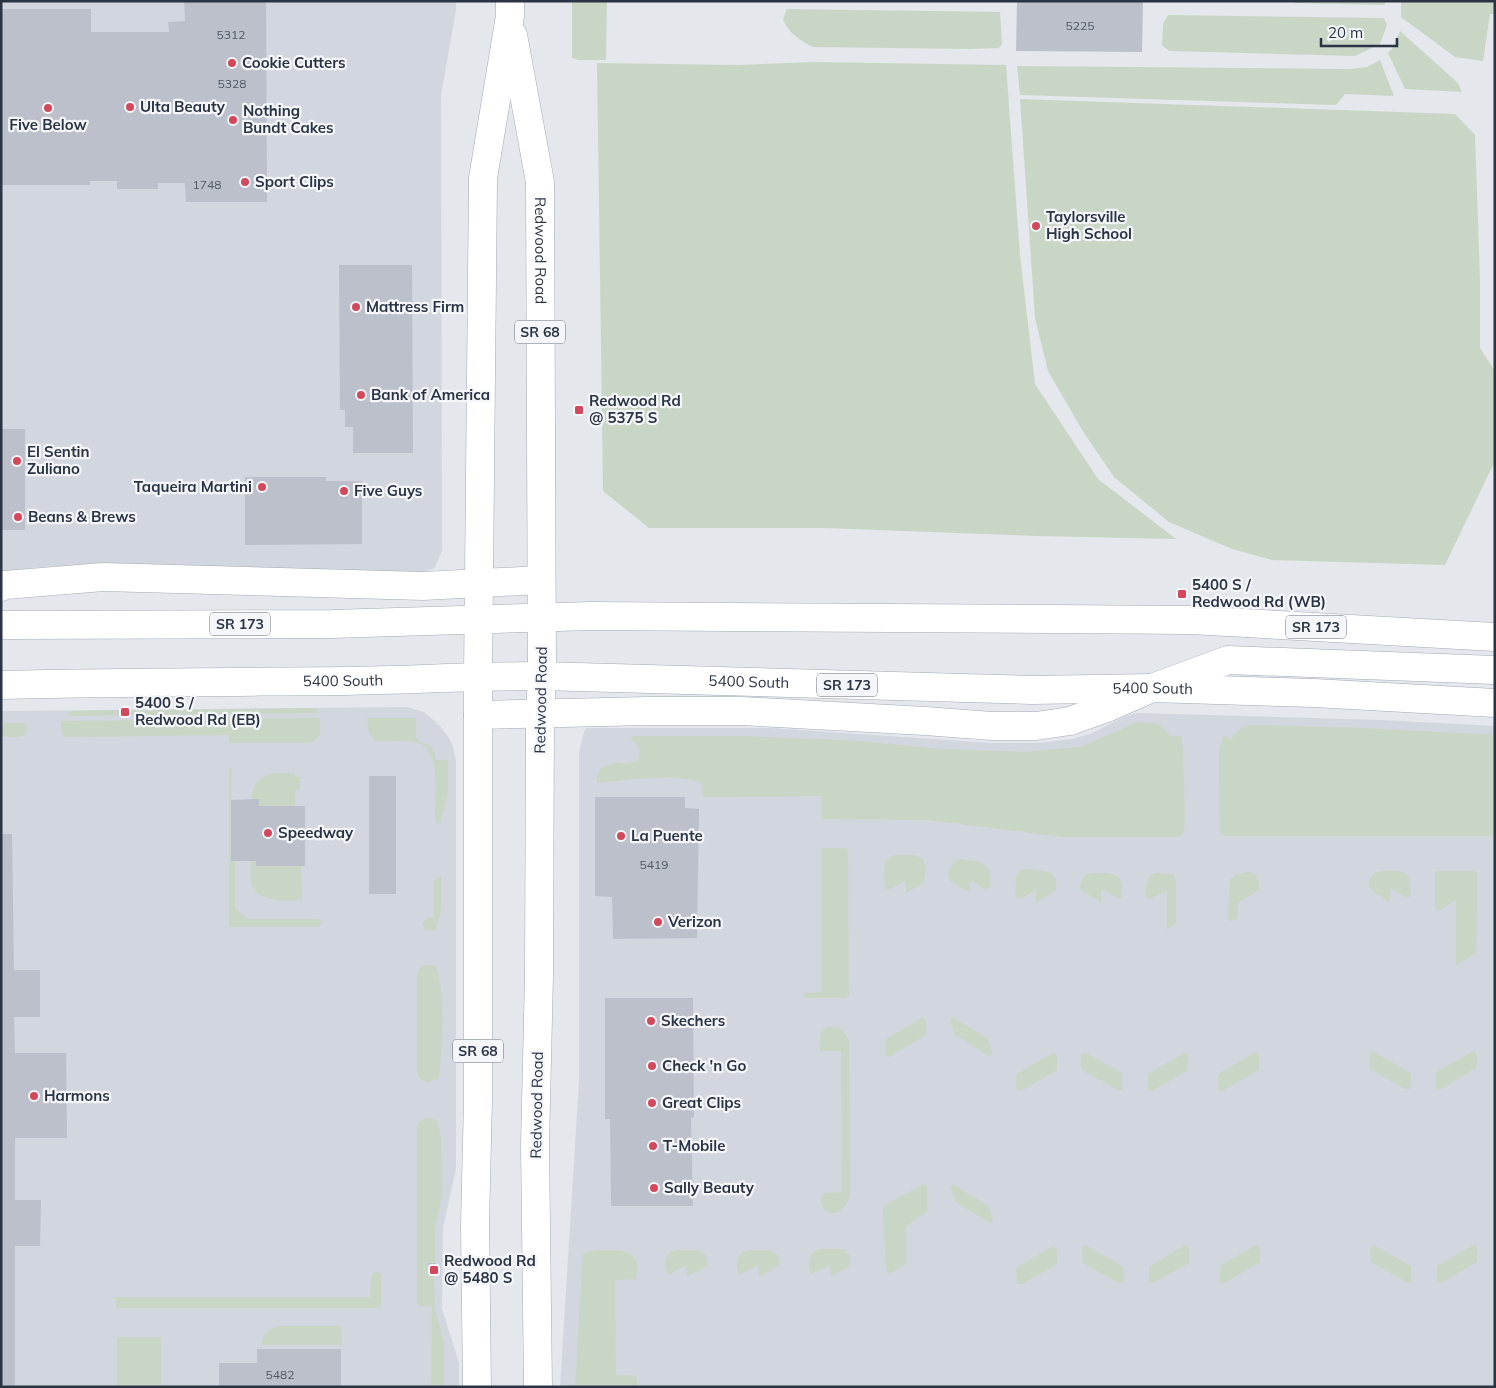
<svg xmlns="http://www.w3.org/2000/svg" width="1496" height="1388" font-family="Mulish,sans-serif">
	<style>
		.built { fill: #d2d6de }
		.green { fill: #c9d6c5 }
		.building { fill: #bbc0ca }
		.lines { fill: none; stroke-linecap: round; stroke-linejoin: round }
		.primary-casing { stroke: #a3abb8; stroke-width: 29 }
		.primary { stroke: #fff; stroke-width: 28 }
		.poi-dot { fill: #d1495b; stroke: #f4f6f9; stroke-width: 2 }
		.labels { text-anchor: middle; stroke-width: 4.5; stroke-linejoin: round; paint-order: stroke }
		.number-label { font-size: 12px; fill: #4f5766 }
		.shield { fill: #f4f6f9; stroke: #676e7b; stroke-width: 1 }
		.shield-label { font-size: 14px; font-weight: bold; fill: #2b3445 }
		.poi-label { font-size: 15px; font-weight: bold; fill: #2b3445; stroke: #f4f6f9; text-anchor: start }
		.street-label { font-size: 15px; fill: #2b3445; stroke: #f4f6f9 }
	</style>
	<rect width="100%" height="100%" fill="#e4e7ec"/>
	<!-- built -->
	<path class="built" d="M 1,1 L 456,1 L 456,10 L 441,95 L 442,550 L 435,568 L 415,574 L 54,566 L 22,569 L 1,575 Z
		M 407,707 L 424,712 L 440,726 L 449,738 L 453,747 L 456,761 L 456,1169 L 443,1228 L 442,1309 L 459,1363 L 459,1387 L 1,1387 L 1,711 Z
		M 1137,713 L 1381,720 L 1495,726 L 1495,1387 L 560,1387 L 579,1081 L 579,751 L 585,729 L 588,728 L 770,728 L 992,743 L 1038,743 L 1072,739 L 1090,734 L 1126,716 Z"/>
	<!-- green -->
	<path class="green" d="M 572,1 L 607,1 L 606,60 L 578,60 L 572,58 Z
		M 1294,1 L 1386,1 L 1384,5 L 1294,3 Z
		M 1401,1 L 1495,1 L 1495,14 L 1490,14 L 1483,61 L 1455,57 L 1401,17 Z
		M 787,9 L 1000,12 L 1002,44 L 999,48 L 970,49 L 813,47 C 801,41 788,33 783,19 Z
		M 1168,15 L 1384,18 L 1387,25 L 1380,44 L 1355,56 L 1169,51 L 1162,45 L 1163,24 Z
		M 1400,31 L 1458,83 L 1462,92 L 1405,89 L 1388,53 L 1392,49 Z
		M 1380,60 L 1394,96 L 1345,94 L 1336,105 L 1020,95 L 1017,66 L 1350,69 L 1367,67 Z
		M 813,62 L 1006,65 L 1020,255 L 1035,384 L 1098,479 L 1176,539 L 1038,536 L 824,528 L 649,528 L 603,491 L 597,63 L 736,65 Z
		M 1020,99 L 1455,114 L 1475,135 L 1480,281 L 1480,348 L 1495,371 L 1494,463 L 1445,565 L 1272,560 L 1232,549 L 1169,522 L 1114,477 L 1082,430 L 1048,371 L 1035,318 Z
		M 316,708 L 319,713 L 67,716 L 70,712 L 74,711 Z
		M 320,718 L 320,735 L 313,742 L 307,743 L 229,743 L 229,735 L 65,737 L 61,732 L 61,721 Z
		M 367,718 L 416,718 L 416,738 C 426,747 435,743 436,760 L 448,760 L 448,794 L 440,824 L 436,822 L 435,818 C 435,797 443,746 414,742 C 401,740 388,742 375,741 L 369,733 Z
		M 1138,722 L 1159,724 L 1171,736 L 1181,736 L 1183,750 L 1185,819 L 1184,832 L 1180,837 L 1063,837 L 928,820 L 822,819 L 822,796 L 703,797 L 702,784 C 682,771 621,781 597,783 L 597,776 L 601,768 L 618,762 L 626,764 L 637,760 C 642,753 640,744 632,741 L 631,736 L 748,736 L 860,741 L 942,749 L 1024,752 L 1080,747 Z
		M 1,723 L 26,723 L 26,734 L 20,737 L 1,737 Z
		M 1253,725 L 1364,728 L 1495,735 L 1495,836 L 1225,836 L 1221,833 L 1220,830 L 1219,751 L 1223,735 L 1231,740 C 1236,731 1242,726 1253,725 Z
		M 229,767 L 231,768 L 232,773 L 231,860 L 235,861 L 235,908 L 248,919 L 318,919 L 322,922 L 319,927 L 229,927 Z
		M 276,773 L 295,773 L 295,777 L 300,777 L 300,790 L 295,791 L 295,806 L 259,806 L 252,800 C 251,784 260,775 276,773 Z
		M 822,848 L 846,848 L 848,852 L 849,995 L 845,998 L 805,998 L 803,996 L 805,993 L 822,992 Z
		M 895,855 L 915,855 L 923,859 L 926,868 L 924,882 L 906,893 L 905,881 L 888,890 L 885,889 L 884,868 L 887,859 Z
		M 960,859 C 982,862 994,862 990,888 L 985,889 L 972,881 L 970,883 L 970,893 C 965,889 957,887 952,882 C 944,875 951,862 960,859 Z
		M 251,861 L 256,861 L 257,866 L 301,866 L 302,900 C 285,900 255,904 251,881 C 250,874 251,867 251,861 Z
		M 1028,869 L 1050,872 L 1056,879 L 1056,890 L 1036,903 L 1036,890 L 1020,899 L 1015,897 L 1016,875 L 1021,870 Z
		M 1381,871 C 1406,871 1410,868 1411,896 L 1406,898 L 1390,888 L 1390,902 L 1372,891 L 1369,886 C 1369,878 1372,873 1381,871 Z
		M 1437,871 L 1473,871 L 1476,872 L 1477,875 L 1476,951 L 1475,954 L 1456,965 L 1456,900 L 1439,911 L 1435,908 L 1435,874 Z
		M 1249,872 C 1258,874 1260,882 1259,890 L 1238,903 L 1237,919 L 1230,921 L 1228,918 L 1230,880 L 1237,874 Z
		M 1092,873 C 1112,873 1127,872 1121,898 L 1117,898 L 1101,889 L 1101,902 L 1082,891 L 1080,888 C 1081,880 1084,874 1092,873 Z
		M 1156,873 L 1173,874 L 1176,882 L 1176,923 L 1167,930 L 1167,891 L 1149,899 L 1146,896 C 1146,886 1145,876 1156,873 Z
		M 441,876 L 441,910 L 436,930 L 425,930 L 423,923 L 427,918 L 434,918 L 434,881 L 438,877 Z
		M 423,965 L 436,966 C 446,993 442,1049 439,1078 L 429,1082 C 420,1081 418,1076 417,1068 L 417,977 L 418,971 Z
		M 953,1017 L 987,1038 L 992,1051 L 992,1054 L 989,1056 L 987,1055 L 954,1034 L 950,1019 Z
		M 922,1018 L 924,1018 L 926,1020 L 926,1035 L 889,1057 L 886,1056 L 886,1039 Z
		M 831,1026 L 842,1029 L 849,1040 L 850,1192 C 848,1219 819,1220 821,1197 L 825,1193 L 842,1192 L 841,1051 L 820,1051 C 820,1040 818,1028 831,1026 Z
		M 1372,1051 L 1409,1072 L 1411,1075 L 1410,1089 L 1405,1089 L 1370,1069 L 1370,1055 Z
		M 1474,1051 L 1477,1055 L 1476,1068 L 1439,1090 L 1436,1089 L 1436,1072 Z
		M 1084,1052 L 1122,1073 L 1122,1090 L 1117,1090 L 1082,1070 L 1081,1056 Z
		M 1186,1052 L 1188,1057 L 1188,1070 L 1152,1091 L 1148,1090 L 1148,1074 Z
		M 1255,1052 L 1259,1055 L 1259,1070 L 1222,1091 L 1219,1090 L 1218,1076 L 1220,1073 Z
		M 1053,1053 L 1057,1055 L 1057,1070 L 1021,1091 L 1017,1091 L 1016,1077 L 1018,1073 Z
		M 425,1118 L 433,1119 L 437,1121 L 441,1138 L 442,1196 L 435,1227 L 435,1263 L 428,1264 L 428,1275 L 434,1275 L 435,1309 L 444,1343 L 444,1387 L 431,1387 L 432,1306 L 419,1306 L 417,1303 L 417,1127 L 419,1122 Z
		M 924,1184 L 926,1185 L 927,1188 L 927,1212 L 906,1226 L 906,1264 L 893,1272 L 888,1273 L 886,1270 L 883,1206 Z
		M 953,1184 L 988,1206 L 993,1218 L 992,1222 L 989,1223 L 955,1201 L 951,1188 Z
		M 1475,1244 L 1477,1248 L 1477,1262 L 1441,1283 L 1437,1282 L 1437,1266 Z
		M 1085,1245 L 1122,1266 L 1124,1270 L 1123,1283 L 1118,1283 L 1083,1263 L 1082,1248 Z
		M 1185,1245 L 1189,1248 L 1189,1263 L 1153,1283 L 1149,1283 L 1149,1267 Z
		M 1256,1245 L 1260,1247 L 1260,1262 L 1223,1284 L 1220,1283 L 1220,1266 Z
		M 1373,1245 L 1411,1266 L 1411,1283 L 1408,1283 L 1371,1262 L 1370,1249 Z
		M 1053,1246 L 1057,1249 L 1057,1264 L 1022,1284 L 1017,1284 L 1016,1270 L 1018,1267 Z
		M 821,1249 L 843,1249 L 850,1256 L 850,1265 L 831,1277 L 830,1265 L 811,1274 C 807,1264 808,1252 821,1249 Z
		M 597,1250 C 619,1250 644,1247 636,1279 L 615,1280 L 616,1375 L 636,1376 L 638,1387 L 575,1387 L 583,1253 Z
		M 677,1250 L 700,1250 L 706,1256 L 707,1266 L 687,1277 L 686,1265 L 668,1275 C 663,1265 664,1252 677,1250 Z
		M 749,1250 L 771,1250 L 778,1256 L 779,1266 L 759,1277 L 758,1265 L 739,1275 C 735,1265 736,1252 749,1250 Z
		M 374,1272 L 378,1272 L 381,1276 L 381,1308 L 116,1308 L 116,1297 L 370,1297 L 371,1277 Z
		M 279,1326 L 341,1326 L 342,1345 L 261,1345 C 263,1334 268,1329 279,1326 Z
		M 117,1337 L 161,1337 L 161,1387 L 117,1387 Z"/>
	<!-- building -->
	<path class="building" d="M 184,1 L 266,1 L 267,202 L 186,202 L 185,183 L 158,183 L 158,189 L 117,189 L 117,181 L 90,181 L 90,185 L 1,185 L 1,9 L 91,9 L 91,32 L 169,32 L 168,22 L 185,21 Z
		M 1017,1 L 1143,1 L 1142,52 L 1016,51 Z
		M 339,265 L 412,265 L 413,453 L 353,453 L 353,427 L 345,427 L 345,410 L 340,410 Z
		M 1,429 L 25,429 L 25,530 L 1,530 Z
		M 245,477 L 326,477 L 326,481 L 362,481 L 362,544 L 245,545 Z
		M 369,776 L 396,776 L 396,894 L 369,894 Z
		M 595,797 L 685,797 L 685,808 L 699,809 L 697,938 L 613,939 L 612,897 L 595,896 Z
		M 259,799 L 259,806 L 305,806 L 305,866 L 256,866 L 256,861 L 231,861 L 231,800 Z
		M 1,834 L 12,834 L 14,970 L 40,970 L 40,1017 L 14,1017 L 15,1053 L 66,1053 L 67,1138 L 15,1138 L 15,1200 L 41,1200 L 40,1246 L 15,1246 L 15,1386 L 1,1386 Z
		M 605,998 L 693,998 L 694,1117 L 691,1118 L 693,1206 L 611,1206 L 610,1119 L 605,1119 Z
		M 428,1263 L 436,1263 L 436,1275 L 428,1275 Z
		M 257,1349 L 341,1349 L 341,1387 L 219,1387 L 219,1363 L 257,1363 Z"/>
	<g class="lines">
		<!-- primary casing -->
		<g class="primary-casing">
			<g id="primary">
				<path id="s1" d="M 513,35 L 540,182 L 542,676 L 540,714 L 539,975 L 535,1145 L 538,1387"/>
				<path d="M 1,587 L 5,585 L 103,577 L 423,586 L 541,580"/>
				<path d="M 1,625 L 332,624 L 591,616 L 1191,620 L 1495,637"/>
				<path id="s2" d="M 1,685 C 116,682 231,682 346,681 C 411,680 477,676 542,676 L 1032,690 L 1152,688 L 1314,693 L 1495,703"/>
				<path d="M 478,715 L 648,711 L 741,711 L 925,721 L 992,726 L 1036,726 L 1070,721 L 1109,707 L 1152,688 L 1228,660 L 1495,670"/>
				<path d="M 477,1387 L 475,1225 L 478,1099 L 478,676 L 483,178 L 510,16 L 510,1"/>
			</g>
		</g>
		<!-- primary -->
		<use href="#primary" class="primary"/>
	</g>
	<!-- markers -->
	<g class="poi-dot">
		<circle cx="232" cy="63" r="5"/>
		<circle cx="130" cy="107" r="5"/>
		<circle cx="48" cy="108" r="5"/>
		<circle cx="233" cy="120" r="5"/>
		<circle cx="245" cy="182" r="5"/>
		<circle cx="1036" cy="226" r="5"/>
		<circle cx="356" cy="307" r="5"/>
		<circle cx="361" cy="395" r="5"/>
		<rect x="574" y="405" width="10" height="10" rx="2.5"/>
		<circle cx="17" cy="461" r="5"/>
		<circle cx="262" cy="487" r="5"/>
		<circle cx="344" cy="491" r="5"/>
		<circle cx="18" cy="517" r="5"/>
		<rect x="1177" y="589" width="10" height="10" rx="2.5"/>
		<rect x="120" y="707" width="10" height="10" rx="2.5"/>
		<circle cx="268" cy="833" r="5"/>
		<circle cx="621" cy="836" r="5"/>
		<circle cx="658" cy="922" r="5"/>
		<circle cx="651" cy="1021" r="5"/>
		<circle cx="652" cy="1066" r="5"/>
		<circle cx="34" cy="1096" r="5"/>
		<circle cx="652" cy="1103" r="5"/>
		<circle cx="653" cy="1146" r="5"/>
		<circle cx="654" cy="1188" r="5"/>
		<rect x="429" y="1265" width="10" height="10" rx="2.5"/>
	</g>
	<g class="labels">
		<!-- number labels -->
		<g class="number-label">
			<text x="1080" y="30">5225</text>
			<text x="231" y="39">5312</text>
			<text x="232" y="88">5328</text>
			<text x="207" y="189">1748</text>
			<text x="654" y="869">5419</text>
			<text x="280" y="1379">5482</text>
		</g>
		<!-- shield labels -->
		<g class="shield">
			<rect x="515" y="320.5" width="50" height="23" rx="4"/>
			<rect x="210" y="612.5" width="60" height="23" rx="4"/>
			<rect x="1286" y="615.5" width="60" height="23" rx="4"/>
			<rect x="817" y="673.5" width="60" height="23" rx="4"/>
			<rect x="453" y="1039.5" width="50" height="23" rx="4"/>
		</g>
		<g class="shield-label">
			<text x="540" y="337">SR 68</text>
			<text x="240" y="629">SR 173</text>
			<text x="1316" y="632">SR 173</text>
			<text x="847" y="690">SR 173</text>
			<text x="478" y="1056">SR 68</text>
		</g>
		<!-- poi labels -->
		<g class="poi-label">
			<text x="242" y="68">Cookie Cutters</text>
			<text x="140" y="112">Ulta Beauty</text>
			<text x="243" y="116">Nothing<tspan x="243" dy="17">Bundt Cakes</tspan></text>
			<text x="48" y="130" text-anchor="middle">Five Below</text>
			<text x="255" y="187">Sport Clips</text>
			<text x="1046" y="222">Taylorsville<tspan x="1046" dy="17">High School</tspan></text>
			<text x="366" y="312">Mattress Firm</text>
			<text x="371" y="400">Bank of America</text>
			<text x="589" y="406">Redwood Rd<tspan x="589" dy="17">@ 5375 S</tspan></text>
			<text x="27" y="457">El Sentin<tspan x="27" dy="17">Zuliano</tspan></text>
			<text x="252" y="492" text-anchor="end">Taqueira Martini</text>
			<text x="354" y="496">Five Guys</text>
			<text x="28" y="522">Beans &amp; Brews</text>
			<text x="1192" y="590">5400 S /<tspan x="1192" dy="17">Redwood Rd (WB)</tspan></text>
			<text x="135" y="708">5400 S /<tspan x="135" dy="17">Redwood Rd (EB)</tspan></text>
			<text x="278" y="838">Speedway</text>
			<text x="631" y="841">La Puente</text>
			<text x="668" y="927">Verizon</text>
			<text x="661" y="1026">Skechers</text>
			<text x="662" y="1071">Check 'n Go</text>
			<text x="44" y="1101">Harmons</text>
			<text x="662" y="1108">Great Clips</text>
			<text x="663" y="1151">T-Mobile</text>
			<text x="664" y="1193">Sally Beauty</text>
			<text x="444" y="1266">Redwood Rd<tspan x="444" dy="17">@ 5480 S</tspan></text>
		</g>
		<!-- street labels -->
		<g class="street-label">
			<text dy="5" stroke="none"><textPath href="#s1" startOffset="218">Redwood Road</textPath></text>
			<text dy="5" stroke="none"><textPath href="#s2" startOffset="342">5400 South</textPath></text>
			<text dy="5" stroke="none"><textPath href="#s2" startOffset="748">5400 South</textPath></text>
			<text dy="5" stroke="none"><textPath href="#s2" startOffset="1152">5400 South</textPath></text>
			<text transform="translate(541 700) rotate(-89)" y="5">Redwood Road</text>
			<text transform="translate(537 1105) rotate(-89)" y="5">Redwood Road</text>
		</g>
	</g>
	<!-- border -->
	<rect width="1496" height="1388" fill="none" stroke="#2b3445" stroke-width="5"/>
	<!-- scale -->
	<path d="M1321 38v8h76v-8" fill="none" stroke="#2b3445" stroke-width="2.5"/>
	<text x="1328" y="38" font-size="15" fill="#2b3445" stroke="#f4f6f9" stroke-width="4" paint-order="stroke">20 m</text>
</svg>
